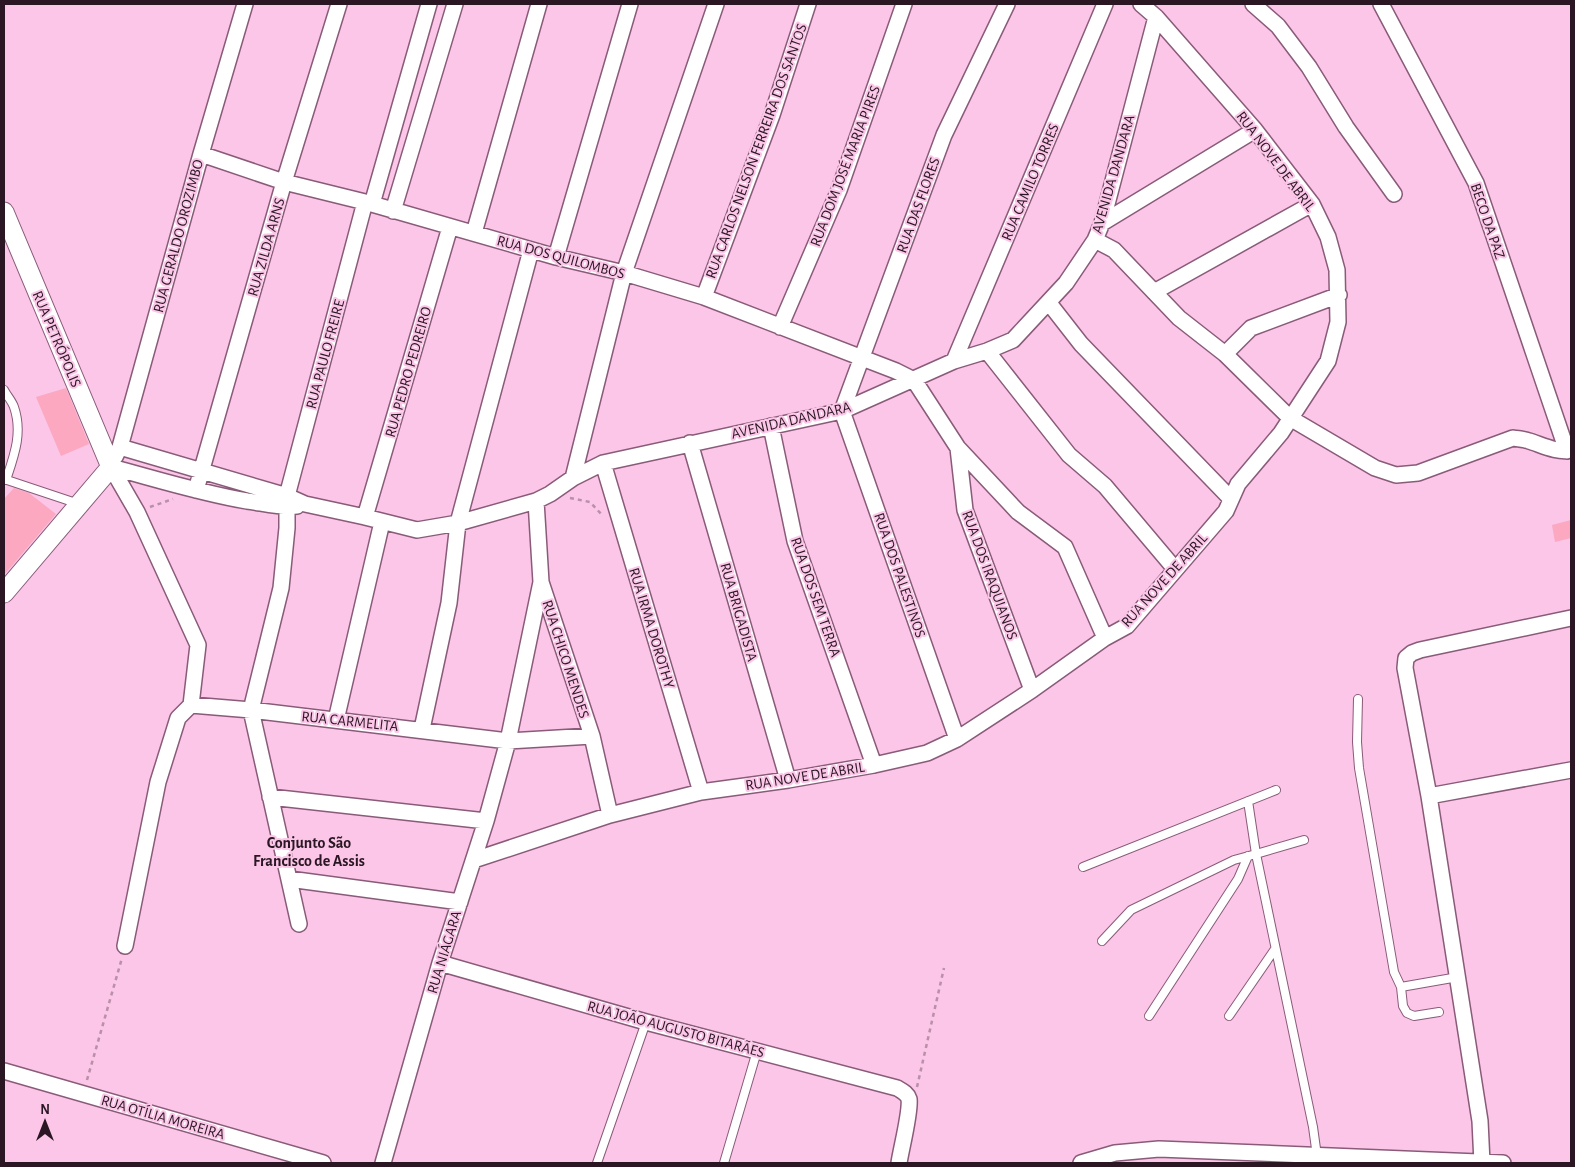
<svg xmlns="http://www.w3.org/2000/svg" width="1575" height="1167" font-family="'Alegreya Sans',sans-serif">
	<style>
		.building { fill: #fba8c0 }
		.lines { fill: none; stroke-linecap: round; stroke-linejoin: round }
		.service-casing { stroke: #895b79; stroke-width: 10 }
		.minor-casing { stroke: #895b79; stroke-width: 18 }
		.tertiary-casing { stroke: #895b79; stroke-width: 21 }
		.path { stroke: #b98fa9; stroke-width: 2.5; stroke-dasharray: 4 4; stroke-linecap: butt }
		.service { stroke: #fff; stroke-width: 8 }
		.minor { stroke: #fff; stroke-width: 15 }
		.tertiary { stroke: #fff; stroke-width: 19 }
		.labels { text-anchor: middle; stroke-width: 4; stroke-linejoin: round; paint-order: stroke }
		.street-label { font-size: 15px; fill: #2a1723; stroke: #fbc6e7 }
		.neighbourhood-label { font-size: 16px; font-weight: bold; fill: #2a1723; stroke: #fbc6e7 }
	</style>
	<rect width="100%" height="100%" fill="#fbc6e7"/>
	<!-- building -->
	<path class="building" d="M 66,388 L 89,444 L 61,456 L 36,397 Z
		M 14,488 L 29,493 L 56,514 L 4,575 L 4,499 Z
		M 1571,520 L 1571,538 L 1555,542 L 1552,525 Z"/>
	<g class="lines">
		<!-- service casing -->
		<g class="service-casing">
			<path id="service" d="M 4,390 C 7,396 12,401 14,407 C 23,433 14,456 6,480
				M 4,479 L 79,504
				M 1358,699 L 1357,742 L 1359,768 L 1394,972 L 1401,987 L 1458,977
				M 1248,801 L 1256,854 L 1304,840
				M 1083,867 L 1276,790
				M 1102,941 L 1131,910 L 1234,860 L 1256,854 L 1313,1127 L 1317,1156
				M 1401,987 L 1403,1006 L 1407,1013 L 1414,1016 L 1439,1012
				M 1149,1016 L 1238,879 L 1248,856
				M 1229,1016 L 1275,949
				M 597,1163 L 646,1022
				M 724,1163 L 757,1051"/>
		</g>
		<!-- minor casing -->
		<g class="minor-casing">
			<path id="minor" d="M 1253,4 L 1278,26 L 1309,67 L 1346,127 L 1394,194
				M 1381,4 L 1476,183 L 1567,451
				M 201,154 L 284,182 L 365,202 L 556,257 L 624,273 L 704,297 L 896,371 L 914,380 L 958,448 L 965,510 L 1032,690
				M 372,204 L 429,4
				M 393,211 L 455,4
				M 1102,223 L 1255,130
				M 474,233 L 539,4
				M 1095,240 L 1114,250 L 1179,318 L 1225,354 L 1290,418 L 1375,468 L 1396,475 L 1418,473 L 1513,438 C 1518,439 1524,439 1529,441 C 1542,445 1557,453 1571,450
				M 556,257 L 630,4
				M 1154,292 L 1312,204
				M 704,297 L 772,115 L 808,4
				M 1049,303 L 1081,344 L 1231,499
				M 780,327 L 839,190 L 904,4
				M 987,351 L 1069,455 L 1105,486 L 1175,569
				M 1225,354 L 1251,328 L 1339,295
				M 954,361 L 1105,4
				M 771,426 L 795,541 L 874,765
				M 690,443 L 788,780
				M 120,447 L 287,496 L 305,504 L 365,517 L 417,530 L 458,523 L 536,501 L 550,494 L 573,478 L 603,463 L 842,411 L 954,361 L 987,351 L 1013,340 L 1066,283 L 1095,240 L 1102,223 L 1156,17
				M 958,448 L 1018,512 L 1065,547 L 1105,638
				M 115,457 L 120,447 L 201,154 L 245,4
				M 603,463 L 701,792
				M 111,467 L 137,512 L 198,645 L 191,705 L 178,718 L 158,782 L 125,946
				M 111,467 C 156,479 200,493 247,501 C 263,503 280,508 297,506
				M 573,478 L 624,273 L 716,4
				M 196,490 L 284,182 L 339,4
				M 536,501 L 541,582 L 592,736 L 610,815
				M 365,517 L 450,227
				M 191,705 L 251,710 L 508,741 L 592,736
				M 336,720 L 382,522
				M 422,729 L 449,603 L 458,523 L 531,250
				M 957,739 L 842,411 L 944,135 L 1007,4
				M 1429,796 L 1571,770
				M 270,797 L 486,821
				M 474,860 L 610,815 L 701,792 L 788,780 L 874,765 L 927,753 L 957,739 L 1032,690 L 1105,638 L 1127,626 L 1226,511 L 1238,484 L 1281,433 L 1328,361 L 1338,322 L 1337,270 L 1328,237 L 1312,204 L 1255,130 L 1156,17 L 1141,4
				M 289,879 L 460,902
				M 299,924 L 251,710 L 281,588 L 287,528 L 287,496 L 365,202
				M 440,963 L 646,1022 L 897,1088 C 902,1091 907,1093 909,1099 C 911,1111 901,1149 899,1163
				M 4,1071 L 323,1163
				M 383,1163 L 440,963 L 486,821 L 508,741 L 541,582
				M 1081,1163 L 1115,1153 L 1159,1149 L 1503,1163
				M 1482,1163 L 1480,1121 L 1429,796 L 1405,668 L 1406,658 L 1412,653 L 1420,650 L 1571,618"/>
		</g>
		<!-- tertiary casing -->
		<g class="tertiary-casing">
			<path id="tertiary" d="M 4,212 L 111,467 L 4,593"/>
		</g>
		<!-- path -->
		<path class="path" d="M 570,498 L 590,502 L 603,516
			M 150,507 L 173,499
			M 87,1080 L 122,958
			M 917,1087 L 944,968"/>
		<!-- service -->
		<use href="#service" class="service"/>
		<!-- minor -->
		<use href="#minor" class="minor"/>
		<!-- tertiary -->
		<use href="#tertiary" class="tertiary"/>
	</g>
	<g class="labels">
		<!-- street labels -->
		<g class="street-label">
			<text transform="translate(756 151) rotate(-70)" y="5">RUA CARLOS NELSON FERREIRA DOS SANTOS</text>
			<text transform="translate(1276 161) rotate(53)" y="5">RUA NOVE DE ABRIL</text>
			<text transform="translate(845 166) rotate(-69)" y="5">RUA DOM JOSÉ MARIA PIRES</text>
			<text transform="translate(1113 174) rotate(-74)" y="5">AVENIDA DANDARA</text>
			<text transform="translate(1030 182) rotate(-67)" y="5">RUA CAMILO TORRES</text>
			<text transform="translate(918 205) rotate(-70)" y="5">RUA DAS FLORES</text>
			<text transform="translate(1488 221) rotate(71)" y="5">BECO DA PAZ</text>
			<text transform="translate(178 236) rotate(-75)" y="5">RUA GERALDO OROZIMBO</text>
			<text transform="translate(266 247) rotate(-74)" y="5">RUA ZILDA ARNS</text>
			<text transform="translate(561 257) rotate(15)" y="5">RUA DOS QUILOMBOS</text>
			<text transform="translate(57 339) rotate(67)" y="5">RUA PETRÓPOLIS</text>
			<text transform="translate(325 354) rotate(-75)" y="5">RUA PAULO FREIRE</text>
			<text transform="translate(408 372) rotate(-74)" y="5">RUA PEDRO PEDREIRO</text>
			<text transform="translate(791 420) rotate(-13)" y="5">AVENIDA DANDARA</text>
			<text transform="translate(900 575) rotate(71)" y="5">RUA DOS PALESTINOS</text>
			<text transform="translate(990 575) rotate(70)" y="5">RUA DOS IRAQUIANOS</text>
			<text transform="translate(1164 580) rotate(-48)" y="5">RUA NOVE DE ABRIL</text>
			<text transform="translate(816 597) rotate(71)" y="5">RUA DOS SEM TERRA</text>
			<text transform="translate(739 612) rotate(74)" y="5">RUA BRIGADISTA</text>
			<text transform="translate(652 628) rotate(73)" y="5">RUA IRMA DOROTHY</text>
			<text transform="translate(566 659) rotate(72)" y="5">RUA CHICO MENDES</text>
			<text transform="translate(350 721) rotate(6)" y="5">RUA CARMELITA</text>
			<text transform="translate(805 776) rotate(-9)" y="5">RUA NOVE DE ABRIL</text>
			<text transform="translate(444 952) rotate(-73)" y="5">RUA NIÁGARA</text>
			<text transform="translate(676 1029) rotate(15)" y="5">RUA JOÃO AUGUSTO BITARÃES</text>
			<text transform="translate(163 1117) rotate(16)" y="5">RUA OTÍLIA MOREIRA</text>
		</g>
		<!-- neighbourhood labels -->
		<g class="neighbourhood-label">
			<text x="309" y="848">Conjunto São<tspan x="309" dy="18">Francisco de Assis</tspan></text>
		</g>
	</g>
	<!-- border -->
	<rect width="1575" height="1167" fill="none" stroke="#2a1723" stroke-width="10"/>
	<!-- north arrow -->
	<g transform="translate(45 1122)" stroke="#fbc6e7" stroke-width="4" paint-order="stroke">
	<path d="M0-4L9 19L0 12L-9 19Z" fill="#2a1723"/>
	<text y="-8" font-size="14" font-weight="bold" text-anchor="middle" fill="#2a1723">N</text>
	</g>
</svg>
